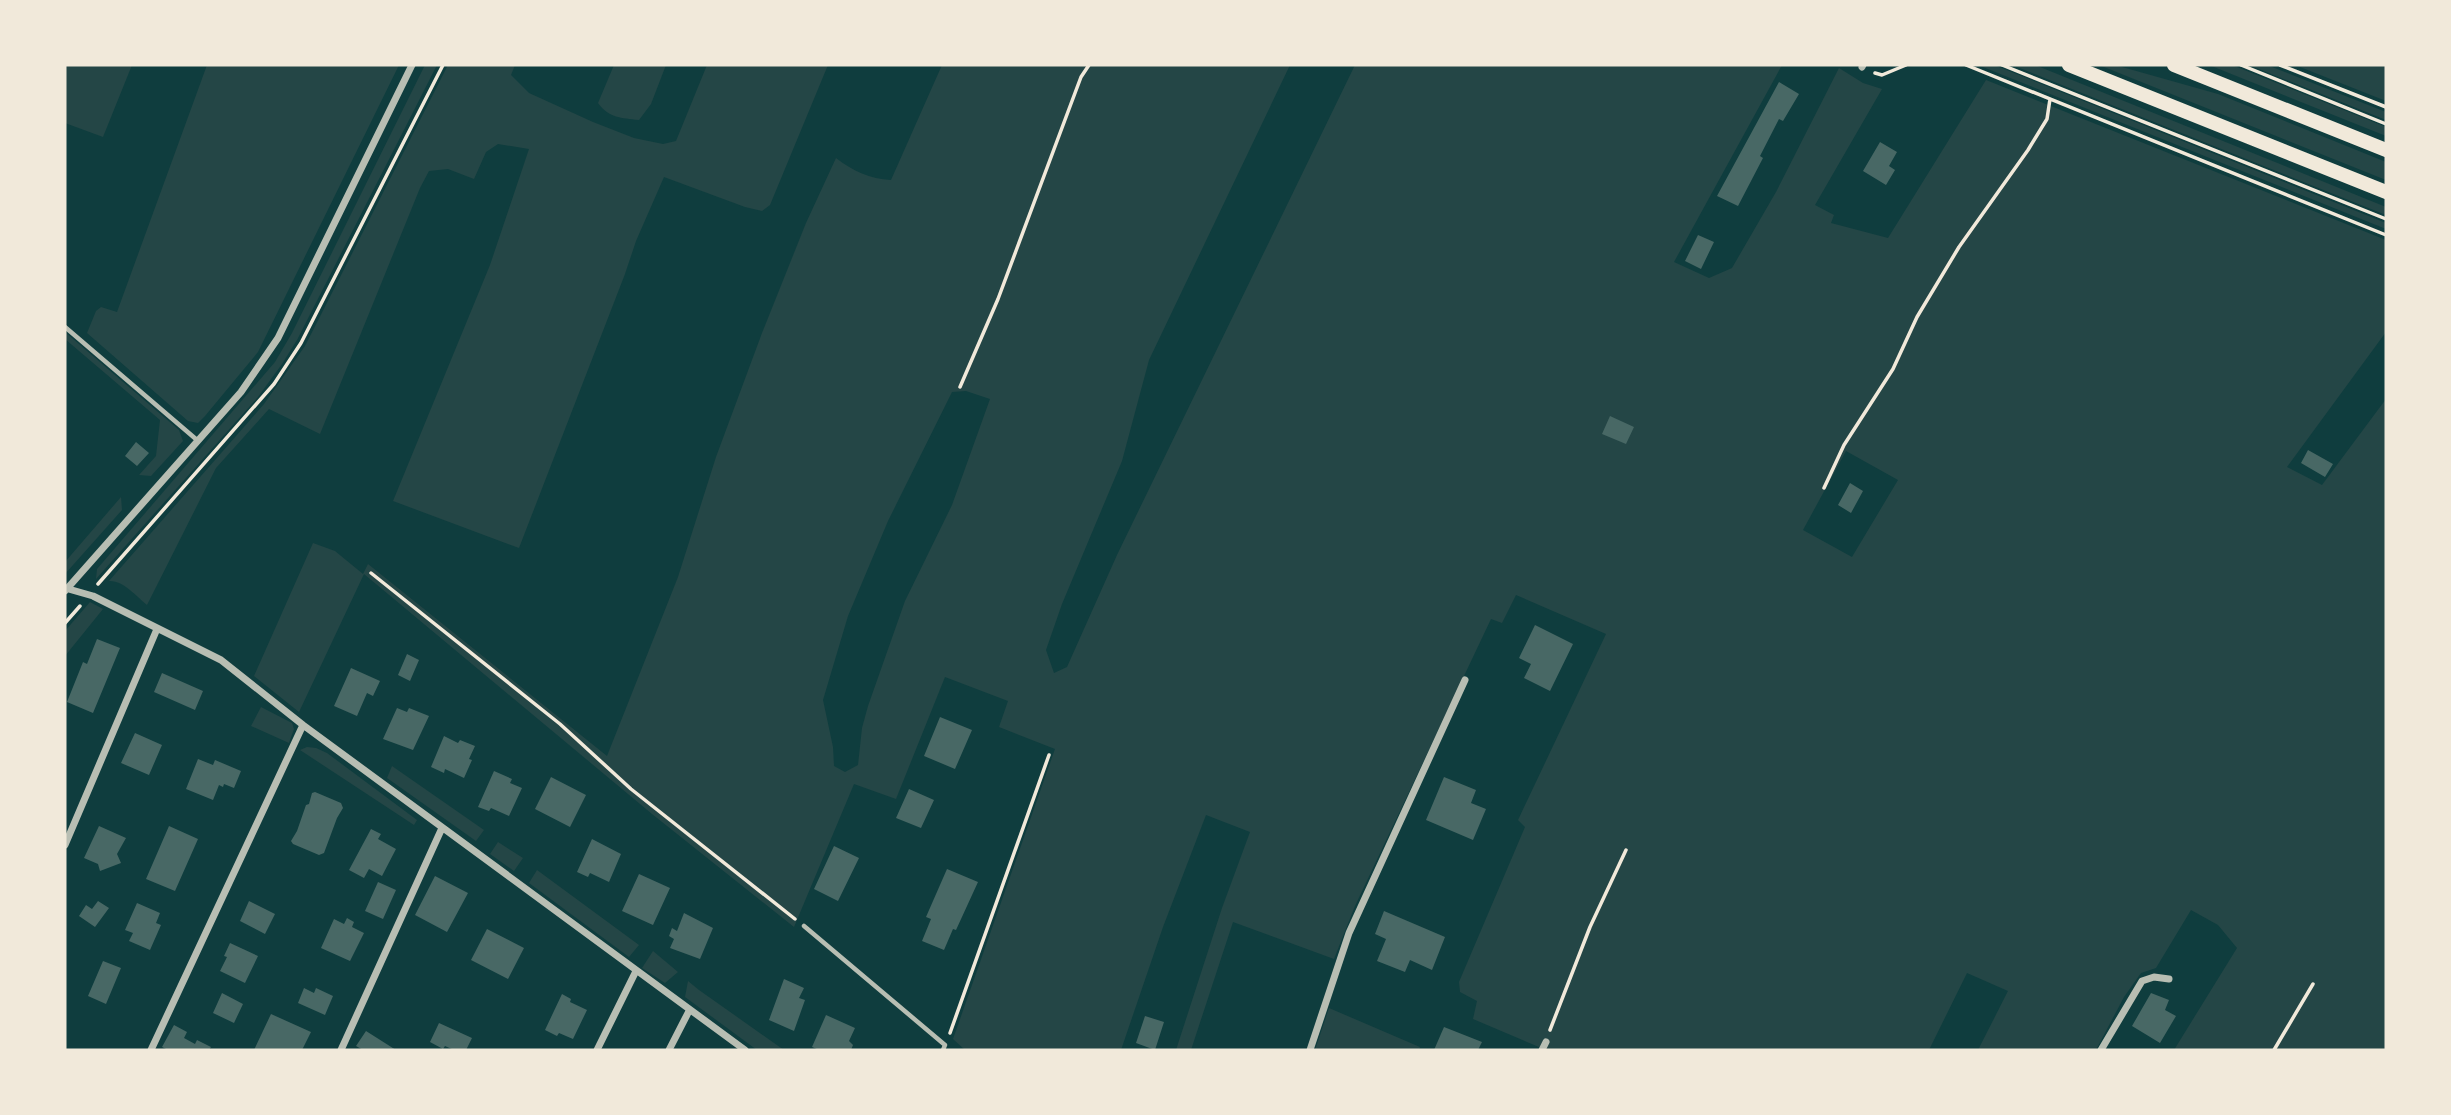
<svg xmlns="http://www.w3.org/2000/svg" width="2451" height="1115" font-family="'Zilla Slab',serif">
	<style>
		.green { fill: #244646; fill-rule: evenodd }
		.building { fill: #486865 }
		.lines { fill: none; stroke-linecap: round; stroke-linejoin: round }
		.path { stroke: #f1e9da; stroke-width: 3.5 }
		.service { stroke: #b8beb3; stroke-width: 4.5 }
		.minor { stroke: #b8beb3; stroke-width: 7 }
		.primary { stroke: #f1e9da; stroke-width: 14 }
	</style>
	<rect width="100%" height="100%" fill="#0f3d3e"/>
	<!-- green -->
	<path class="green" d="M 65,65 L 132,65 L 103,137 L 65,123 Z
		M 207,65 L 399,65 L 258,352 L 205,416 L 198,423 L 188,421 L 87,333 L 96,311 L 101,307 L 117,312 Z
		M 425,65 L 437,65 L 297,340 L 282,364 L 258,397 L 96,579 L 97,569 L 275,362 L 292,333 Z
		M 448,65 L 515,65 L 511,75 L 529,93 L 593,122 L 634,138 L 663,144 L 676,141 L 707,65 L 828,65 L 770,205 L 762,211 L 745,207 L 664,177 L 636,241 L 625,274 L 519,548 L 393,501 L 490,265 L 529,149 L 498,144 L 486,152 L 474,179 L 448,169 L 429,171 L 420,188 L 320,434 L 269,409 L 216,468 L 147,605 C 136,596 123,580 109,581 L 264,404 L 305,346 Z
		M 614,65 L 666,65 L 651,104 L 639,120 C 621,118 609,118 598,103 Z
		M 942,65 L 1290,65 L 1149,360 L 1122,461 L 1062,604 L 1046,650 L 1054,673 L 1067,667 L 1117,555 L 1355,65 L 1782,65 L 1674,262 L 1709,278 L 1732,268 L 1776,192 L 1839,68 L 1863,83 L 1882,89 L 1815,205 L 1834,215 L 1831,223 L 1888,238 L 1986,80 L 2386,240 L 2386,332 L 2287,467 L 2322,485 L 2386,399 L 2386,1050 L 2174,1050 L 2237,948 L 2218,925 L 2191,910 L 2156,968 L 2141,973 L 2124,997 L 2096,1050 L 1978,1050 L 2008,991 L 1967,973 L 1929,1050 L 1546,1050 L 1473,1019 L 1477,1001 L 1460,992 L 1459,982 L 1525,827 L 1518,820 L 1606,634 L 1516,595 L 1502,623 L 1491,619 L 1355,906 L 1334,959 L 1233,922 L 1191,1050 L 1176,1050 L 1222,908 L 1250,832 L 1206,815 L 1163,927 L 1121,1050 L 965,1050 L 953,1039 L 1055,749 L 999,727 L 1008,701 L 945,677 L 896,799 L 854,784 L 794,927 L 652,814 L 364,574 L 299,712 L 254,676 L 313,543 L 335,551 L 363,574 L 368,564 L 607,756 L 678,577 L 716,457 L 762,333 L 806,223 L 836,158 C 853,171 870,179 891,180 ZM 966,391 L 990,399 L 952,505 L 905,601 L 868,706 L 862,728 L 858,765 L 845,772 L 834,766 L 833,747 L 823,700 L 848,616 L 888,521 L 952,392 ZM 1846,451 L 1898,480 L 1852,557 L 1803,530 Z
		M 1978,65 L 1994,65 L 2386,223 L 2386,229 Z
		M 2012,65 L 2035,65 L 2386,207 L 2386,215 Z
		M 2099,65 L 2115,65 L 2218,94 L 2386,162 L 2386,180 Z
		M 2209,65 L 2232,65 L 2386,127 L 2386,136 Z
		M 2249,65 L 2267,65 L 2386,112 L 2386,120 Z
		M 2295,65 L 2386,65 L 2386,101 Z
		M 65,332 L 179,430 L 183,441 L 151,476 L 139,475 L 156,456 L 160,420 L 65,339 Z
		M 121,497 L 122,510 L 65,574 L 65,562 Z
		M 90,602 L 103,609 L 65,656 L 65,631 Z
		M 261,707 L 292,723 L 294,729 L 289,743 L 251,726 Z
		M 307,747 L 316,748 L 327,753 L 417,820 L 414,825 L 300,750 Z
		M 392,766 L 484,830 L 476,841 L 387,778 Z
		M 498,842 L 523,858 L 514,871 L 490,854 Z
		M 537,870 L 639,945 L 629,957 L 529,883 Z
		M 653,951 L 678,972 L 665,983 L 642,968 Z
		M 688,981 L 699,990 L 784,1050 L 757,1050 L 685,997 Z
		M 1329,1008 L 1420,1047 L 1419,1050 L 1315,1050 Z"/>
	<!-- building -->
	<path class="building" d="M 1779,82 L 1799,94 L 1783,121 L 1779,119 L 1760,156 L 1763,158 L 1738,206 L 1717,196 Z
		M 1880,142 L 1897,152 L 1889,166 L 1895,170 L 1886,185 L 1863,171 Z
		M 1698,235 L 1714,242 L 1701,269 L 1685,261 Z
		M 1610,416 L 1634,427 L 1626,444 L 1602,434 Z
		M 136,442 L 149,453 L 137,466 L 125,456 Z
		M 2308,450 L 2333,464 L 2325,477 L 2301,463 Z
		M 1850,483 L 1863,491 L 1851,513 L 1838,505 Z
		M 1535,625 L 1573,644 L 1550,691 L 1524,678 L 1531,664 L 1519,658 Z
		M 97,639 L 120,648 L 93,713 L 67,702 L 83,662 L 87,664 Z
		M 407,654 L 419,660 L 410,681 L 398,675 Z
		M 351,668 L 380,681 L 373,696 L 367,693 L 357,716 L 334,706 Z
		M 162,673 L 203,691 L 195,710 L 154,692 Z
		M 397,708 L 407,712 L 409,708 L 429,716 L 413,750 L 383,739 Z
		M 940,717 L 972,730 L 955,769 L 924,756 Z
		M 135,733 L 162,745 L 149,775 L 121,763 Z
		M 444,736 L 458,743 L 460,740 L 475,746 L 469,759 L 472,760 L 464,778 L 445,769 L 444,773 L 431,767 Z
		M 198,759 L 213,765 L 215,760 L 241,771 L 234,788 L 224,784 L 223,787 L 219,785 L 213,800 L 186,789 Z
		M 494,771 L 512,779 L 510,783 L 522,788 L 509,816 L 491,808 L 489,811 L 478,807 Z
		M 551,777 L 586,795 L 570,827 L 535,809 Z
		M 1444,777 L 1476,790 L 1471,803 L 1486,809 L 1473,840 L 1426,820 Z
		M 909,789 L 934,800 L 921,828 L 896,818 Z
		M 315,792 L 341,803 L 343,808 L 337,818 L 324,853 L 319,855 L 293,844 L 291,841 L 297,831 L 306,805 L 309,804 L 312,793 Z
		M 99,826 L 126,838 L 117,854 L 121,863 L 100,871 L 98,864 L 84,858 Z
		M 169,826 L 198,839 L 175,891 L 146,879 Z
		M 371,829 L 381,834 L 378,839 L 396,849 L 382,876 L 369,869 L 364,878 L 349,870 Z
		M 592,839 L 621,854 L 609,882 L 590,873 L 588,877 L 577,872 Z
		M 834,846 L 859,858 L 838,901 L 814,889 Z
		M 947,869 L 978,882 L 956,930 L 953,929 L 944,950 L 922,941 L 931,919 L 926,917 Z
		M 639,874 L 670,888 L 653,925 L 622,911 Z
		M 435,876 L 468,893 L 447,932 L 415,915 Z
		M 378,882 L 396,890 L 383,919 L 365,911 Z
		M 98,901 L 109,908 L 95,927 L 79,916 L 86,905 L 92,909 Z
		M 249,901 L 275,914 L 265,934 L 240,921 Z
		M 137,903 L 160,913 L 156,923 L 161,925 L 150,950 L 129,941 L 133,933 L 125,930 Z
		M 1384,911 L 1445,937 L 1432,970 L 1410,960 L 1405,972 L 1377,961 L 1386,939 L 1375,934 Z
		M 684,913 L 713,928 L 700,959 L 670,948 L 674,939 L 669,936 L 672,928 L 677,931 Z
		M 347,918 L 354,922 L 352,927 L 364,933 L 350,961 L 321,948 L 334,919 L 344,924 Z
		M 487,929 L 524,948 L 508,979 L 471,960 Z
		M 230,943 L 258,956 L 245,983 L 220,971 L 227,957 L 224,956 Z
		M 103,961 L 121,968 L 106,1004 L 88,996 Z
		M 784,979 L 804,988 L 799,998 L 805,1000 L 794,1031 L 769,1020 Z
		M 304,988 L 314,993 L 316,988 L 333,996 L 325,1015 L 298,1003 Z
		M 222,993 L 243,1004 L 234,1023 L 213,1013 Z
		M 2151,993 L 2169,1000 L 2165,1010 L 2176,1016 L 2160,1043 L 2132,1026 Z
		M 562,994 L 571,999 L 570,1002 L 587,1010 L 573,1039 L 559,1033 L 557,1036 L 545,1030 Z
		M 271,1014 L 311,1032 L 302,1050 L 254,1050 Z
		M 826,1015 L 855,1028 L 849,1041 L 853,1045 L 851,1050 L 819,1050 L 812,1047 Z
		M 1145,1016 L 1164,1022 L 1155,1050 L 1136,1043 Z
		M 439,1023 L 472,1038 L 466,1050 L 454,1050 L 445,1046 L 443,1049 L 430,1042 Z
		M 174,1025 L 187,1032 L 184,1038 L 195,1044 L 197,1040 L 211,1047 L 209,1050 L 168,1050 L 162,1047 Z
		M 1444,1027 L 1482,1042 L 1478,1050 L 1434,1050 Z
		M 366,1031 L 396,1050 L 363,1050 L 356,1046 Z"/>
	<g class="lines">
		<!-- path -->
		<path class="path" d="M 1966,65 L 2386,235
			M 2002,65 L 2386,219
			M 2241,65 L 2386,124
			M 2280,65 L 2386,107
			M 1875,73 L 1882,75 L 1906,65
			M 960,387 L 998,299 L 1081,77 L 1089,65
			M 1824,488 L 1844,445 L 1893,369 L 1917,317 L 1959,247 L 2028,150 L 2047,119 L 2050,99
			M 371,573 L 560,724 L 631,789 L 795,919
			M 98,584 L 274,384 L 301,343 L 443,65
			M 65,623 L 80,606
			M 1550,1030 L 1590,927 L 1626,850
			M 950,1033 L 1049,755
			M 2274,1050 L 2313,984"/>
		<!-- service -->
		<path class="service" d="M 65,327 L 197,440
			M 804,926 L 945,1045 L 943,1050"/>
		<!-- minor -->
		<path class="minor" d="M 1862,67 L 1863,65
			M 65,588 L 93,596 L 221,660 L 303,725 L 745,1050
			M 65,591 L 241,392 L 278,338 L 412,65
			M 65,845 L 157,629
			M 151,1050 L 303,725
			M 341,1050 L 442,828
			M 597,1050 L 636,971
			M 669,1050 L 689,1011
			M 1310,1050 L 1349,933 L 1465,680
			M 1542,1050 L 1546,1042
			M 2101,1050 L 2142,981 L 2154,977 L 2169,979"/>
		<!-- primary -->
		<path class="primary" d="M 2069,65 L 2386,192
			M 2174,65 L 2386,150"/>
	</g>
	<!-- border -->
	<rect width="2451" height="1115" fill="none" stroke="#f1e9da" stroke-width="133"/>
</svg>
